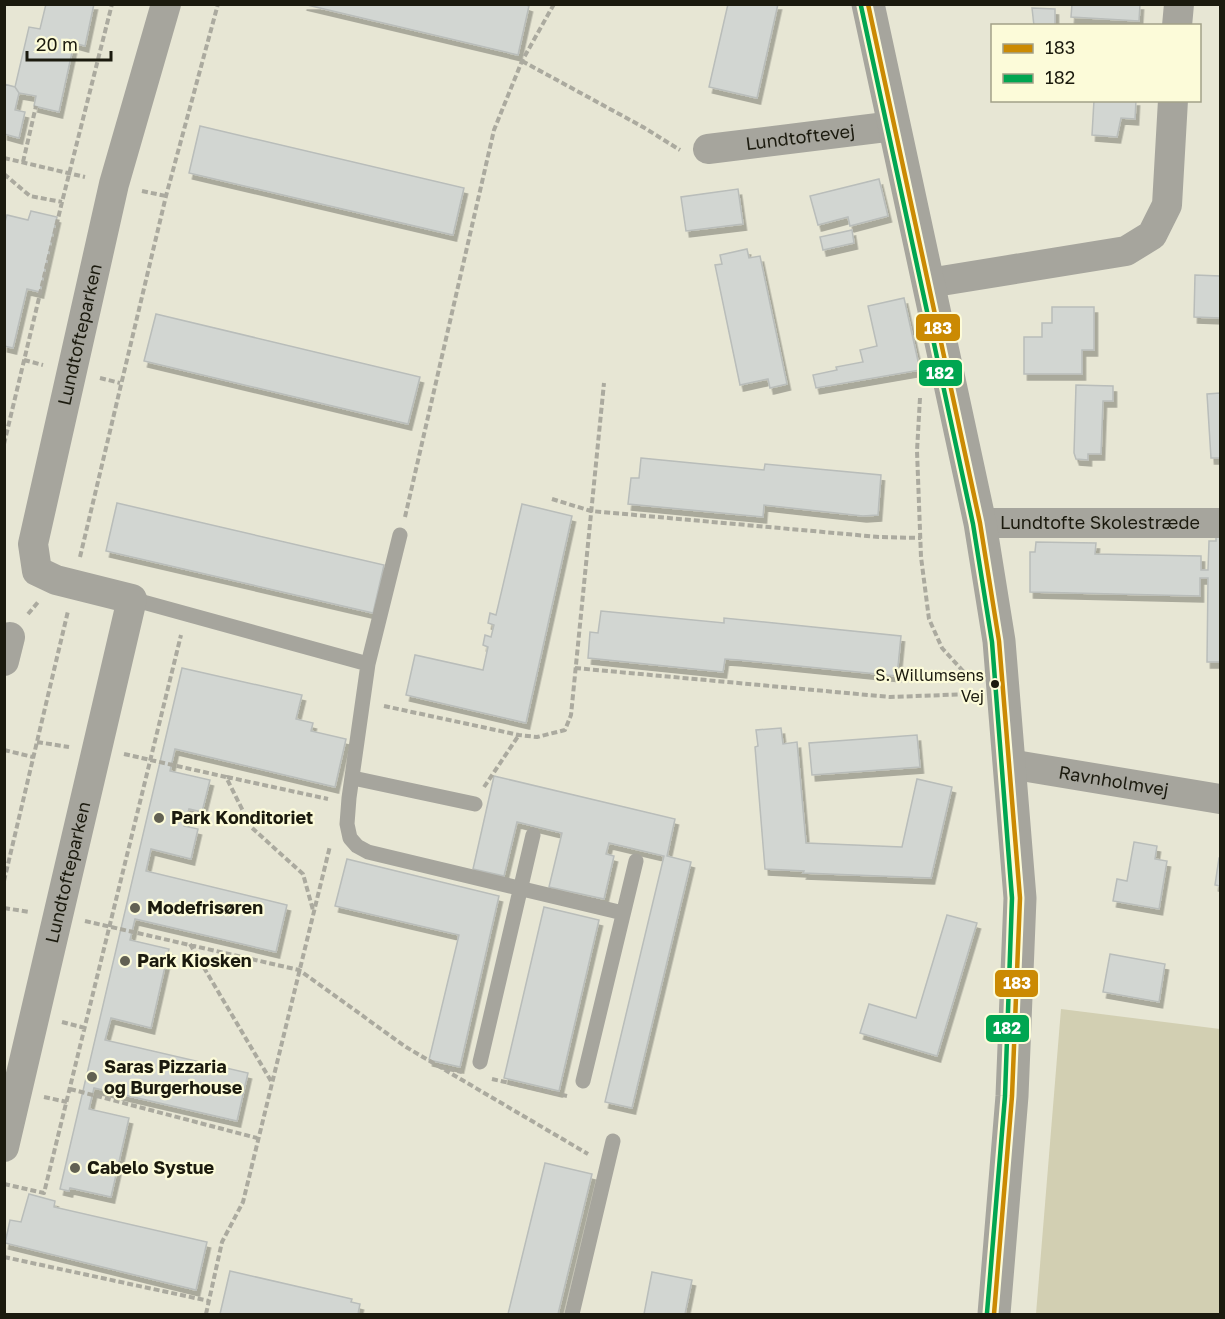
<svg xmlns="http://www.w3.org/2000/svg" width="1225" height="1319" font-family="'Golos Text',sans-serif">
	<style>
		.green { fill: #d2cfb2 }
		.building { fill: #d2d6d2; stroke: #b9bdba; stroke-width: 1.5; filter: url(#shadow) }
		.lines { fill: none; stroke-linecap: round; stroke-linejoin: round }
		.path { stroke: #abaa9f; stroke-width: 4; stroke-dasharray: 6 3; stroke-linecap: butt }
		.service { stroke: #a6a59d; stroke-width: 15 }
		.minor { stroke: #a6a59d; stroke-width: 30 }
		.tertiary { stroke: #a6a59d; stroke-width: 33 }
		.bus-1-casing { stroke: #fcfbd9; stroke-width: 9 }
		.bus-2-casing { stroke: #fcfbd9; stroke-width: 9 }
		.bus-1 { stroke: #cb8a03; stroke-width: 4.5 }
		.bus-2 { stroke: #00a651; stroke-width: 4.5 }
		.bus-dot { fill: #1b1a0e; stroke: #fcfbd9; stroke-width: 2 }
		.poi-dot { fill: #626153; stroke: #fcfbd9; stroke-width: 2 }
		.labels { text-anchor: middle; stroke-width: 4.5; stroke-linejoin: round; paint-order: stroke }
		.bus-label { font-size: 16px; fill: #1b1a0e; stroke: #fcfbd9; text-anchor: end }
		.street-label { font-size: 18px; fill: #1b1a0e; stroke: #fcfbd9 }
		.poi-label { font-size: 18px; font-weight: bold; fill: #1b1a0e; stroke: #fcfbd9; text-anchor: start }
		.line-badge { stroke: #fcfbd9; stroke-width: 2 }
		.badge-label { font-size: 16px; text-anchor: middle; font-weight: bold; fill: #fff }
	</style>
	<defs>
		<filter id="shadow"><feDropShadow dx="3.5" dy="6" stdDeviation="0" flood-color="#0004"/></filter>
	</defs>
	<rect width="100%" height="100%" fill="#e7e6d4"/>
	<!-- green -->
	<path class="green" d="M 1061,1009 L 1220,1029 L 1220,1314 L 1036,1314 Z"/>
	<!-- building -->
	<path class="building" d="M 46,4 L 94,4 L 85,46 L 74,43 L 59,112 L 34,106 L 36,96 L 19,93 L 15,87 L 29,27 L 40,29 Z
		M 303,4 L 523,4 L 529,6 L 518,55 Z
		M 728,4 L 778,4 L 757,98 L 709,87 Z
		M 1072,4 L 1140,4 L 1139,21 L 1071,17 Z
		M 1032,8 L 1055,9 L 1055,26 L 1034,26 Z
		M 4,84 L 15,87 L 19,93 L 15,110 L 25,112 L 19,138 L 4,134 Z
		M 1094,100 L 1136,100 L 1135,119 L 1121,118 L 1117,137 L 1092,135 Z
		M 200,126 L 464,188 L 453,235 L 189,173 Z
		M 879,179 L 888,216 L 850,226 L 848,217 L 818,225 L 810,196 Z
		M 738,189 L 743,224 L 686,231 L 681,197 Z
		M 31,211 L 57,217 L 40,292 L 27,289 L 13,348 L 4,346 L 4,225 L 7,215 L 28,220 Z
		M 852,230 L 854,243 L 823,250 L 820,237 Z
		M 747,249 L 749,258 L 760,256 L 787,384 L 770,388 L 768,379 L 740,385 L 715,265 L 722,264 L 720,255 Z
		M 1195,275 L 1220,276 L 1220,318 L 1194,317 Z
		M 904,298 L 920,370 L 816,388 L 813,375 L 837,370 L 836,367 L 863,362 L 860,350 L 877,346 L 868,306 Z
		M 1052,307 L 1094,307 L 1094,350 L 1082,350 L 1082,374 L 1024,374 L 1024,337 L 1042,337 L 1042,323 L 1052,323 Z
		M 156,314 L 420,377 L 408,424 L 144,361 Z
		M 1076,385 L 1113,386 L 1113,401 L 1103,401 L 1101,454 L 1088,454 L 1088,460 L 1076,459 L 1074,453 Z
		M 1220,393 L 1220,458 L 1211,458 L 1207,394 Z
		M 641,458 L 764,470 L 765,464 L 881,475 L 878,515 L 863,516 L 764,505 L 763,517 L 628,504 L 631,478 L 639,478 Z
		M 117,503 L 384,565 L 373,613 L 106,551 Z
		M 522,504 L 572,516 L 526,723 L 406,695 L 415,655 L 483,670 L 488,647 L 483,645 L 485,635 L 491,637 L 494,625 L 488,623 L 490,613 L 496,615 Z
		M 1216,532 L 1220,532 L 1220,662 L 1207,662 L 1208,578 L 1200,578 L 1200,596 L 1030,592 L 1030,552 L 1035,552 L 1036,542 L 1096,543 L 1095,554 L 1201,556 L 1201,570 L 1208,570 L 1209,541 L 1216,541 Z
		M 601,611 L 724,623 L 724,618 L 901,636 L 897,676 L 739,660 L 725,659 L 723,672 L 588,658 L 590,632 L 598,633 Z
		M 182,668 L 302,695 L 296,719 L 313,723 L 311,731 L 346,739 L 335,787 L 175,749 L 170,771 L 210,780 L 202,812 L 189,809 L 184,826 L 198,829 L 191,859 L 151,849 L 146,871 L 287,905 L 276,952 L 135,919 L 130,940 L 169,949 L 151,1028 L 111,1018 L 105,1040 L 248,1073 L 237,1121 L 94,1088 L 89,1109 L 129,1118 L 111,1197 L 70,1188 L 69,1191 L 60,1189 Z
		M 781,728 L 783,744 L 797,742 L 806,843 L 902,847 L 917,779 L 952,787 L 931,878 L 803,873 L 804,871 L 765,869 L 755,747 L 758,746 L 756,730 Z
		M 917,735 L 920,767 L 812,775 L 809,743 Z
		M 494,776 L 675,819 L 667,856 L 691,862 L 632,1108 L 605,1102 L 664,856 L 609,843 L 606,854 L 614,856 L 604,899 L 549,887 L 562,833 L 517,822 L 504,876 L 473,869 Z
		M 1134,842 L 1157,846 L 1155,859 L 1167,861 L 1159,909 L 1113,901 L 1117,879 L 1127,881 Z
		M 1219,858 L 1220,858 L 1220,886 L 1215,885 Z
		M 347,859 L 499,896 L 460,1067 L 429,1060 L 459,935 L 335,906 Z
		M 544,907 L 599,920 L 559,1091 L 504,1078 Z
		M 947,915 L 977,923 L 937,1056 L 860,1033 L 869,1004 L 916,1018 Z
		M 1110,954 L 1165,964 L 1159,1002 L 1103,992 Z
		M 545,1163 L 592,1174 L 558,1314 L 508,1314 Z
		M 29,1194 L 55,1201 L 54,1207 L 207,1242 L 196,1290 L 5,1243 L 10,1220 L 21,1222 Z
		M 230,1271 L 352,1299 L 351,1302 L 360,1304 L 358,1314 L 220,1314 Z
		M 652,1272 L 692,1280 L 685,1314 L 644,1314 Z"/>
	<g class="lines">
		<!-- path -->
		<path class="path" d="M 522,61 L 643,127 L 680,150
			M 4,158 L 85,177
			M 23,162 L 36,106
			M 4,174 L 30,196 L 62,202
			M 142,191 L 166,196
			M 24,360 L 43,365
			M 100,378 L 120,383
			M 920,398 L 917,451 L 921,557 L 929,619 L 942,648 L 972,681
			M 4,444 L 62,202 L 112,4
			M 552,499 L 591,511 L 879,537 L 921,538
			M 405,517 L 494,130 L 522,61 L 554,4
			M 80,557 L 166,196 L 218,4
			M 28,614 L 39,601
			M 575,668 L 890,697 L 972,694
			M 384,706 L 519,735 L 537,737 L 565,730 L 571,715 L 604,383
			M 37,742 L 69,747
			M 4,750 L 33,757
			M 124,754 L 226,777 L 251,827 L 303,874 L 313,910
			M 227,777 L 328,799
			M 484,787 L 519,735
			M 4,881 L 68,611
			M 4,908 L 30,912
			M 85,921 L 299,970 L 406,1047 L 588,1154
			M 190,944 L 271,1081
			M 62,1022 L 85,1028
			M 440,1067 L 462,1072
			M 492,1079 L 567,1096
			M 70,1089 L 257,1138
			M 44,1097 L 67,1102
			M 4,1184 L 44,1193 L 181,635
			M 4,1257 L 209,1301
			M 206,1314 L 222,1242 L 243,1202 L 330,846"/>
		<!-- service -->
		<path class="service" d="M 400,535 L 368,664 L 349,798 L 347,824 L 350,838 L 357,846 L 368,852 L 623,913
			M 132,599 L 368,664
			M 353,778 L 475,804
			M 480,1062 L 533,835
			M 583,1081 L 636,861
			M 572,1314 L 613,1141"/>
		<!-- minor -->
		<g class="minor">
			<path d="M 1177,26 L 1179,4"/>
			<path id="s1" d="M 708,149 L 894,126"/>
			<path d="M 929,283 L 1126,251 L 1152,235 L 1167,205 L 1173,100"/>
			<path id="s2" d="M 980,523 L 1220,523"/>
			<path d="M 4,661 L 10,637"/>
			<path id="s3" d="M 1009,764 L 1220,799"/>
			<path id="s4" d="M 4,1147 L 132,599 L 56,580 L 37,571 L 33,544 L 114,184 L 166,4"/>
		</g>
		<!-- tertiary -->
		<path class="tertiary" d="M 868,4 L 980,523 L 999,641 L 1020,898 L 1012,1096 L 994,1314"/>
		<!-- bus-1 casing -->
		<g class="bus-1-casing">
			<path id="bus-1" d="M 868,4 L 980,523 L 999,641 L 1020,898 L 1012,1096 L 994,1314"/>
		</g>
		<!-- bus-2 casing -->
		<g class="bus-2-casing">
			<path id="bus-2" d="M 861,6 L 973,524 L 992,642 L 1012,898 L 1005,1096 L 987,1313"/>
		</g>
		<!-- bus-1 -->
		<use href="#bus-1" class="bus-1"/>
		<!-- bus-2 -->
		<use href="#bus-2" class="bus-2"/>
	</g>
	<!-- markers -->
	<circle class="bus-dot" cx="995" cy="684" r="5"/>
	<g class="poi-dot">
		<circle cx="159" cy="818" r="6"/>
		<circle cx="135" cy="908" r="6"/>
		<circle cx="125" cy="961" r="6"/>
		<circle cx="92" cy="1077" r="6"/>
		<circle cx="75" cy="1168" r="6"/>
	</g>
	<g class="labels">
		<!-- bus labels -->
		<g class="bus-label">
			<text x="984" y="681">S. Willumsens<tspan x="984" dy="21">Vej</tspan></text>
		</g>
		<!-- street labels -->
		<g class="street-label">
			<text dy="6" stroke="none"><textPath href="#s1" startOffset="93">Lundtoftevej</textPath></text>
			<text dy="6" stroke="none"><textPath href="#s4" startOffset="904">Lundtofteparken</textPath></text>
			<text dy="6" stroke="none"><textPath href="#s2" startOffset="120">Lundtofte Skolestræde</textPath></text>
			<text dy="6" stroke="none"><textPath href="#s3" startOffset="106">Ravnholmvej</textPath></text>
			<text dy="6" stroke="none"><textPath href="#s4" startOffset="282">Lundtofteparken</textPath></text>
		</g>
		<!-- poi labels -->
		<g class="poi-label">
			<text x="171" y="824">Park Konditoriet</text>
			<text x="147" y="914">Modefrisøren</text>
			<text x="137" y="967">Park Kiosken</text>
			<text x="104" y="1073">Saras Pizzaria<tspan x="104" dy="21">og Burgerhouse</tspan></text>
			<text x="87" y="1174">Cabelo Systue</text>
		</g>
	</g>
	<g class="line-badge">
		<rect x="915" y="313" width="46" height="29" rx="6" fill="#cb8a03"/>
		<rect x="918" y="359" width="45" height="28" rx="6" fill="#00a651"/>
		<rect x="994" y="969" width="45" height="29" rx="6" fill="#cb8a03"/>
		<rect x="985" y="1014" width="45" height="29" rx="6" fill="#00a651"/>
	</g>
	<g class="badge-label">
		<text x="938" y="334">183</text>
		<text x="940" y="379">182</text>
		<text x="1017" y="989">183</text>
		<text x="1007" y="1034">182</text>
	</g>
	<!-- border -->
	<rect width="1225" height="1319" fill="none" stroke="#1b1a0e" stroke-width="12"/>
	<!-- legend -->
	<rect x="991" y="24" width="210" height="78" fill="#fcfbd9" stroke="#a2a188" stroke-width="1.5"/>
	<rect x="1003" y="44" width="30" height="9" fill="#cb8a03" stroke="#a2a188" stroke-width="1.5"/>
	<text x="1045" y="54" font-size="18" fill="#1b1a0e">183</text>
	<rect x="1003" y="74" width="30" height="9" fill="#00a651" stroke="#a2a188" stroke-width="1.5"/>
	<text x="1045" y="84" font-size="18" fill="#1b1a0e">182</text>
	<!-- scale -->
	<path d="M27 51v9h84v-9" fill="none" stroke="#1b1a0e" stroke-width="3"/>
	<text x="36" y="51" font-size="18" fill="#1b1a0e" stroke="#fcfbd9" stroke-width="4.5" paint-order="stroke">20 m</text>
</svg>
